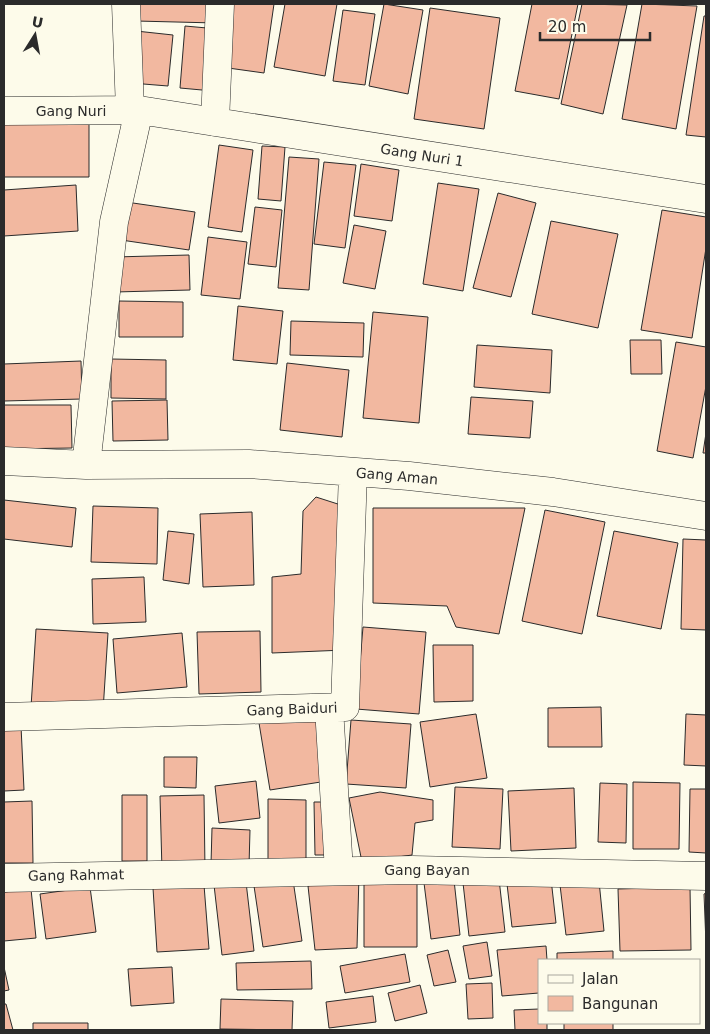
<svg xmlns="http://www.w3.org/2000/svg" width="710" height="1034" font-family="'DejaVu Sans',sans-serif">
	<style>
		.building { fill: #f2b8a0; stroke: #2b2b2b }
		.lines { fill: none; stroke-linecap: round; stroke-linejoin: round }
		.minor-casing { stroke: #2b2b2b; stroke-width: 29 }
		.minor { stroke: #fdfbea; stroke-width: 28 }
		.labels { text-anchor: middle; stroke-width: 4; stroke-linejoin: round; paint-order: stroke }
		.street-label { font-size: 14px; fill: #2b2b2b; stroke: #fdfbea }
	</style>
	<rect width="100%" height="100%" fill="#fdfbea"/>
	<!-- building -->
	<path class="building" d="M 136,4 L 217,4 L 216,23 L 136,21 Z
		M 230,4 L 274,4 L 264,73 L 221,67 Z
		M 285,4 L 337,4 L 325,76 L 274,67 Z
		M 384,4 L 423,10 L 408,94 L 369,86 Z
		M 532,4 L 578,4 L 559,99 L 515,91 Z
		M 582,4 L 627,5 L 603,114 L 561,104 Z
		M 642,4 L 697,6 L 676,129 L 622,119 Z
		M 430,8 L 500,18 L 484,129 L 414,119 Z
		M 343,10 L 375,14 L 365,85 L 333,81 Z
		M 704,16 L 706,16 L 706,137 L 686,135 Z
		M 185,26 L 218,29 L 213,91 L 180,88 Z
		M 136,31 L 173,35 L 168,86 L 131,83 Z
		M 4,124 L 89,124 L 89,177 L 4,177 Z
		M 219,145 L 253,150 L 242,232 L 208,227 Z
		M 262,146 L 285,147 L 281,201 L 258,199 Z
		M 289,157 L 319,159 L 309,290 L 278,288 Z
		M 324,162 L 356,165 L 345,248 L 314,244 Z
		M 361,164 L 399,170 L 392,221 L 354,216 Z
		M 438,183 L 479,189 L 463,291 L 423,284 Z
		M 76,185 L 78,231 L 4,236 L 4,190 Z
		M 498,193 L 536,203 L 511,297 L 473,288 Z
		M 126,202 L 195,212 L 189,250 L 121,240 Z
		M 255,207 L 282,210 L 276,267 L 248,264 Z
		M 662,210 L 706,217 L 706,248 L 692,338 L 641,330 Z
		M 551,221 L 618,234 L 598,328 L 532,314 Z
		M 354,225 L 386,231 L 375,289 L 343,283 Z
		M 208,237 L 247,242 L 240,299 L 201,295 Z
		M 189,255 L 190,290 L 115,292 L 114,257 Z
		M 119,301 L 183,302 L 183,337 L 119,337 Z
		M 238,306 L 283,311 L 277,364 L 233,360 Z
		M 373,312 L 428,317 L 419,423 L 363,418 Z
		M 291,321 L 364,323 L 363,357 L 290,355 Z
		M 630,340 L 661,340 L 662,374 L 631,374 Z
		M 676,342 L 706,347 L 706,386 L 693,458 L 657,451 Z
		M 477,345 L 552,350 L 550,393 L 474,387 Z
		M 111,359 L 166,360 L 166,399 L 111,398 Z
		M 81,361 L 82,399 L 4,401 L 4,364 Z
		M 287,363 L 349,370 L 342,437 L 280,430 Z
		M 471,397 L 533,401 L 530,438 L 468,434 Z
		M 167,400 L 168,440 L 113,441 L 112,401 Z
		M 4,405 L 71,405 L 72,448 L 4,449 Z
		M 706,433 L 706,453 L 703,453 Z
		M 316,497 L 344,506 L 345,650 L 272,653 L 272,577 L 301,574 L 303,511 Z
		M 4,500 L 76,508 L 72,547 L 4,539 Z
		M 93,506 L 158,508 L 157,564 L 91,562 Z
		M 373,508 L 525,508 L 499,634 L 456,627 L 447,606 L 373,603 Z
		M 545,510 L 605,522 L 582,634 L 522,621 Z
		M 252,512 L 254,585 L 203,587 L 200,514 Z
		M 168,531 L 194,534 L 189,584 L 163,580 Z
		M 614,531 L 678,543 L 661,629 L 597,616 Z
		M 683,539 L 706,540 L 706,630 L 681,629 Z
		M 144,577 L 146,622 L 93,624 L 92,579 Z
		M 363,627 L 426,632 L 419,714 L 356,709 Z
		M 36,629 L 108,633 L 103,711 L 31,707 Z
		M 260,631 L 261,692 L 199,694 L 197,632 Z
		M 182,633 L 187,687 L 117,693 L 113,639 Z
		M 433,645 L 473,645 L 473,701 L 434,702 Z
		M 601,707 L 602,747 L 548,747 L 548,708 Z
		M 316,714 L 327,781 L 270,790 L 259,723 Z
		M 476,714 L 487,778 L 430,787 L 420,722 Z
		M 686,714 L 706,715 L 706,766 L 684,765 Z
		M 351,720 L 411,724 L 406,788 L 346,784 Z
		M 21,726 L 24,790 L 4,791 L 4,727 Z
		M 164,757 L 197,757 L 196,788 L 164,787 Z
		M 256,781 L 260,818 L 219,823 L 215,786 Z
		M 633,782 L 680,783 L 679,849 L 633,849 Z
		M 600,783 L 627,784 L 626,843 L 598,842 Z
		M 455,787 L 503,789 L 500,849 L 452,847 Z
		M 574,788 L 576,848 L 511,851 L 508,791 Z
		M 690,789 L 706,789 L 706,853 L 689,852 Z
		M 380,792 L 433,800 L 433,820 L 415,823 L 412,855 L 362,862 L 349,798 Z
		M 122,795 L 147,795 L 147,861 L 122,861 Z
		M 204,795 L 205,870 L 162,871 L 160,796 Z
		M 268,799 L 306,800 L 306,861 L 268,861 Z
		M 32,801 L 33,863 L 4,863 L 4,802 Z
		M 314,802 L 331,802 L 333,855 L 315,855 Z
		M 212,828 L 250,830 L 249,866 L 211,864 Z
		M 359,875 L 357,948 L 315,950 L 308,886 Z
		M 364,876 L 417,876 L 417,947 L 364,947 Z
		M 499,879 L 505,932 L 469,936 L 463,883 Z
		M 551,879 L 556,923 L 512,927 L 507,884 Z
		M 293,880 L 302,941 L 263,947 L 254,886 Z
		M 454,880 L 460,935 L 431,939 L 424,883 Z
		M 599,881 L 604,931 L 566,935 L 560,885 Z
		M 246,882 L 254,951 L 222,955 L 214,885 Z
		M 204,885 L 209,949 L 157,952 L 153,888 Z
		M 90,887 L 96,932 L 46,939 L 40,894 Z
		M 690,887 L 691,950 L 620,951 L 618,889 Z
		M 31,889 L 36,938 L 4,941 L 4,892 Z
		M 706,893 L 706,944 L 704,894 Z
		M 487,942 L 492,976 L 469,979 L 463,946 Z
		M 546,946 L 547,960 L 539,960 L 539,993 L 502,996 L 497,950 Z
		M 448,950 L 456,982 L 434,986 L 427,955 Z
		M 613,951 L 613,960 L 557,960 L 557,953 Z
		M 405,954 L 410,982 L 345,993 L 340,966 Z
		M 311,961 L 312,989 L 237,990 L 236,963 Z
		M 4,967 L 9,990 L 4,991 Z
		M 172,967 L 174,1003 L 131,1006 L 128,969 Z
		M 492,983 L 493,1018 L 468,1019 L 466,984 Z
		M 420,985 L 427,1013 L 395,1021 L 388,993 Z
		M 373,996 L 376,1022 L 329,1028 L 326,1002 Z
		M 221,999 L 293,1001 L 292,1030 L 220,1029 Z
		M 4,1004 L 6,1004 L 13,1030 L 4,1030 Z
		M 539,1009 L 539,1023 L 547,1023 L 547,1030 L 515,1030 L 514,1010 Z
		M 33,1023 L 88,1023 L 88,1030 L 33,1030 Z
		M 564,1023 L 613,1023 L 613,1030 L 564,1030 Z"/>
	<g class="lines">
		<!-- minor casing -->
		<g class="minor-casing">
			<path id="minor" d="M 126,4 L 130,110
				M 4,111 L 139,110 L 706,199
				M 215,122 L 220,4
				M 4,461 L 86,465 L 249,464 L 409,476 L 553,492 L 706,516
				M 86,465 L 114,222 L 139,110
				M 329,708 L 339,871
				M 4,717 L 345,707 L 353,472
				M 4,878 L 412,870 L 706,876"/>
		</g>
		<!-- minor -->
		<use href="#minor" class="minor"/>
	</g>
	<g class="labels">
		<!-- street labels -->
		<g class="street-label">
			<text x="71" y="116">Gang Nuri</text>
			<text transform="translate(422 155) rotate(9)" y="5">Gang Nuri 1</text>
			<text transform="translate(397 476) rotate(5)" y="5">Gang Aman</text>
			<text transform="translate(292 709) rotate(-2)" y="5">Gang Baiduri</text>
			<text x="427" y="875">Gang Bayan</text>
			<text transform="translate(76 875) rotate(-1)" y="5">Gang Rahmat</text>
		</g>
	</g>
	<!-- border -->
	<rect width="710" height="1034" fill="none" stroke="#2b2b2b" stroke-width="10"/>
	<!-- legend -->
	<rect x="538" y="959" width="162" height="65" fill="#fdfbea" stroke="#a9a89e"/>
	<rect x="548" y="975" width="25" height="8" fill="#fdfbea" stroke="#a9a89e"/>
	<text x="582" y="984" font-size="15" fill="#2b2b2b">Jalan</text>
	<rect x="548" y="996" width="25" height="15" fill="#f2b8a0" stroke="#a9a89e"/>
	<text x="582" y="1009" font-size="15" fill="#2b2b2b">Bangunan</text>
	<!-- north arrow -->
	<g transform="translate(35 35) rotate(11)" stroke="#fdfbea" stroke-width="4" paint-order="stroke">
	<path d="M0-4L9 19L0 12L-9 19Z" fill="#2b2b2b"/>
	<text y="-8" font-size="14" font-weight="bold" text-anchor="middle" fill="#2b2b2b">U</text>
	</g>
	<!-- scale -->
	<path d="M540 32v8h110v-8" fill="none" stroke="#2b2b2b" stroke-width="2.5"/>
	<text x="548" y="32" font-size="15" fill="#2b2b2b" stroke="#fdfbea" stroke-width="4" paint-order="stroke">20 m</text>
</svg>
